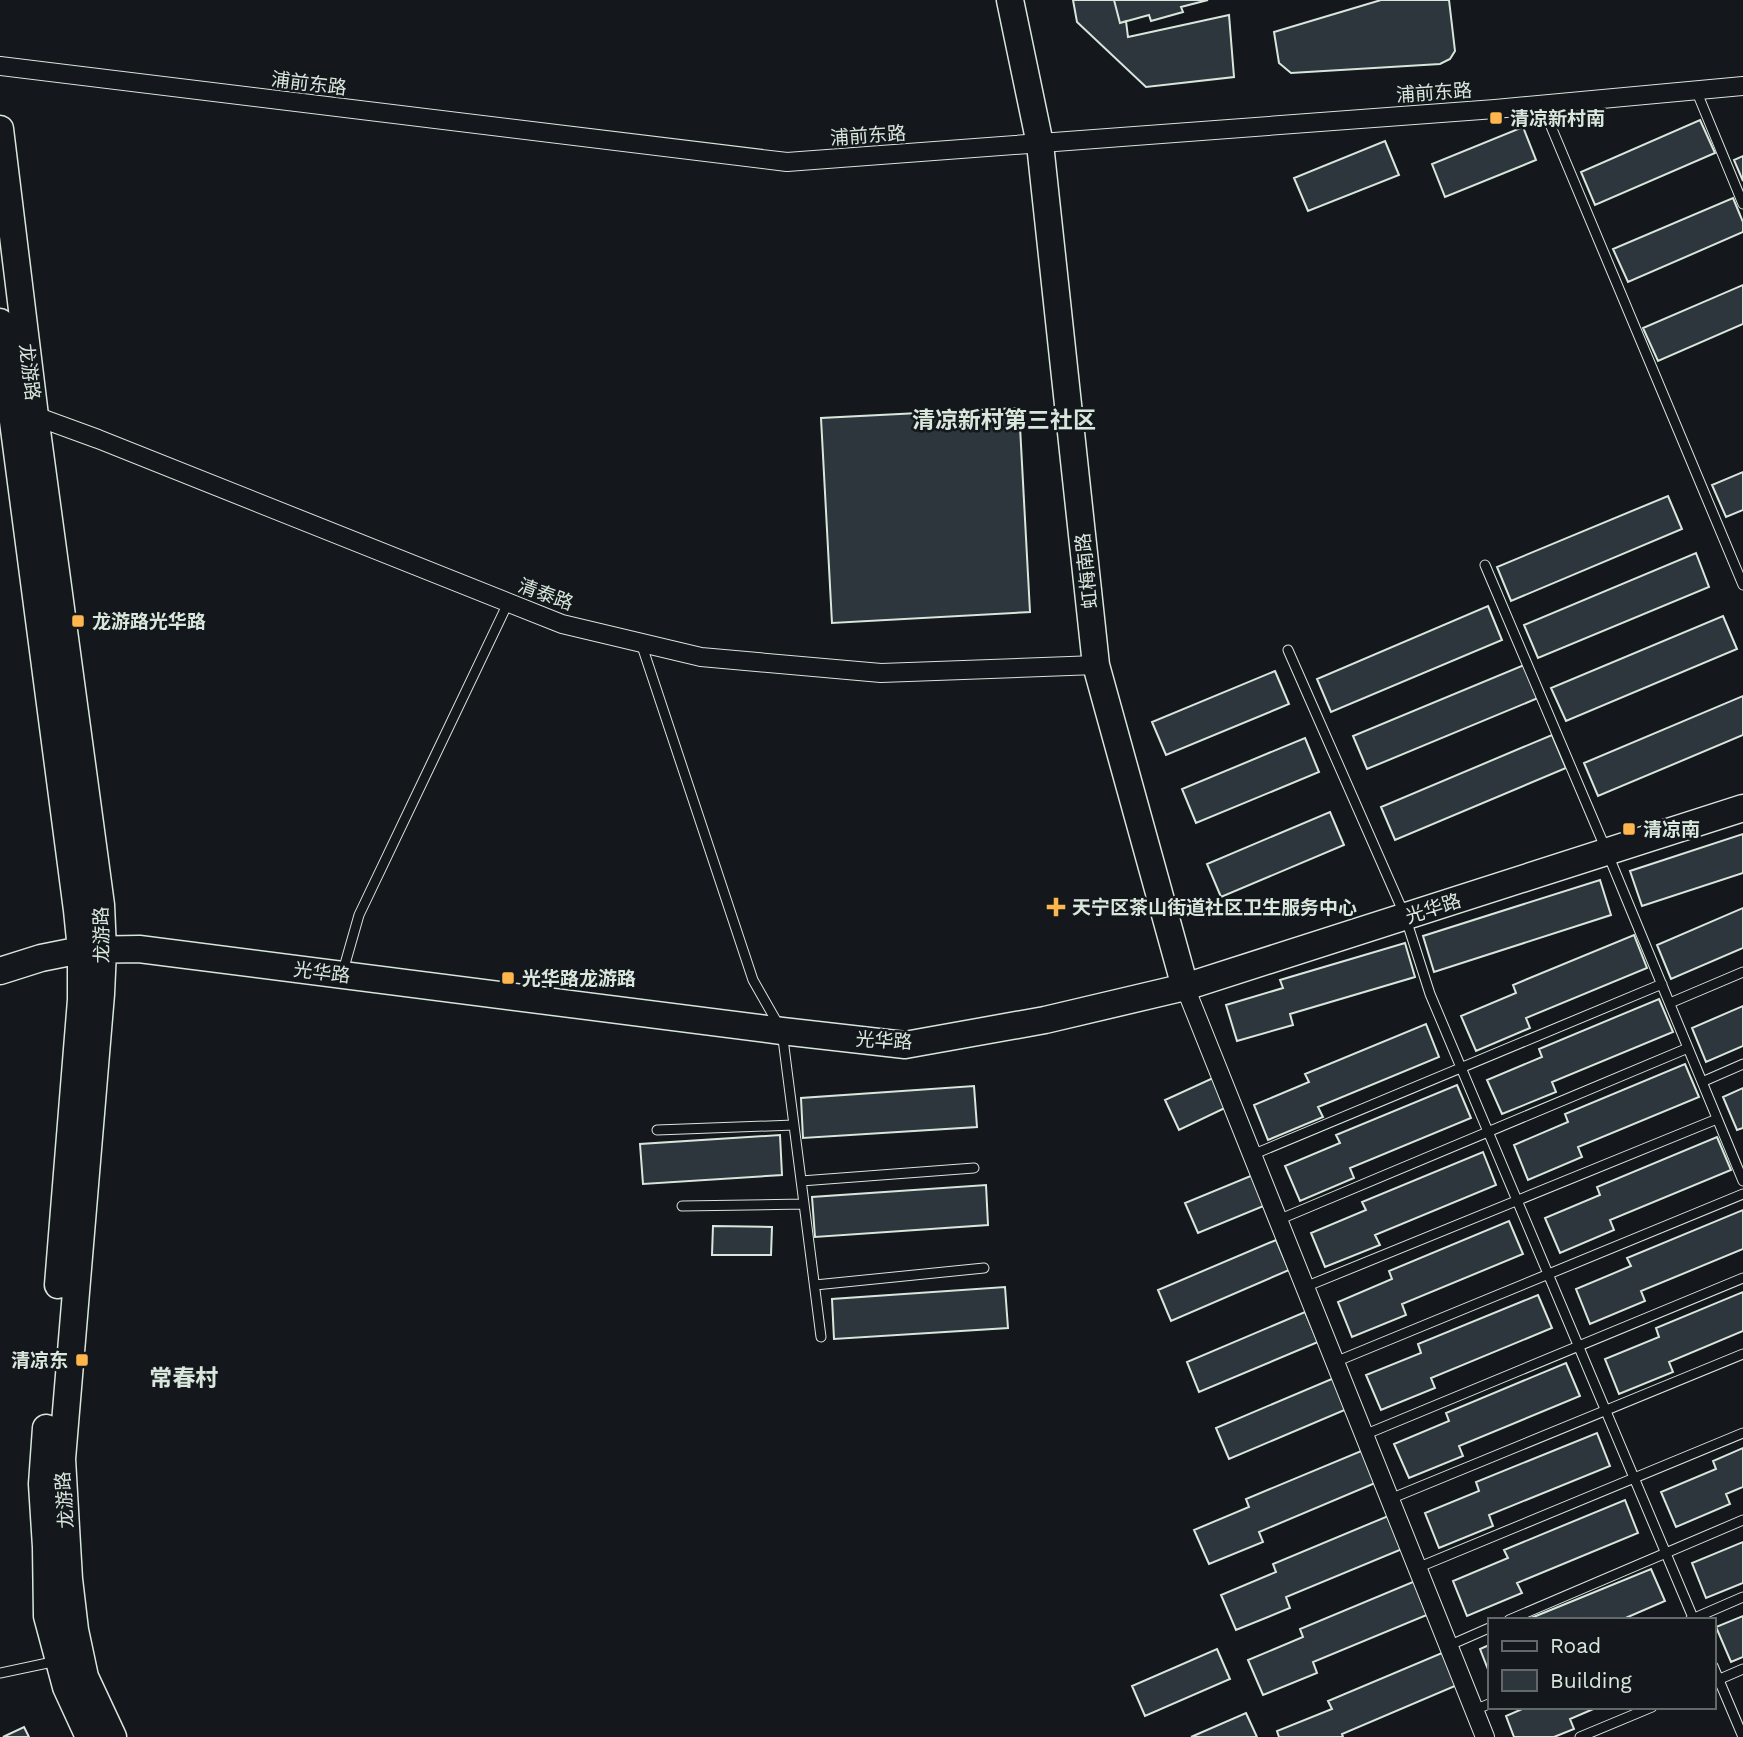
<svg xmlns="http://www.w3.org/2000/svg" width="1743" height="1737" font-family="'Work Sans','Noto Sans SC',sans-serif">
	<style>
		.building { fill: #2c363c; stroke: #d8e6dc; stroke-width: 2 }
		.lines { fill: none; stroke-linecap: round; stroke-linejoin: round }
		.lane-casing { stroke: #d8e6dc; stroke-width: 11 }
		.street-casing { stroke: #d8e6dc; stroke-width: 20 }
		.secondary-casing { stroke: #d8e6dc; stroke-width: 29 }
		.lane { stroke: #14181c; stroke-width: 9 }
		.street { stroke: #14181c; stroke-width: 18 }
		.secondary { stroke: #14181c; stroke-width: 26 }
		.poi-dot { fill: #ffb74d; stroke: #14181c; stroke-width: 2.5 }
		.labels { text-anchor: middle; stroke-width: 5; stroke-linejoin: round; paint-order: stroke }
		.street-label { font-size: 19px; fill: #d8e6dc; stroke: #14181c }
		.poi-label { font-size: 19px; font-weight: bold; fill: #d8e6dc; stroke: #14181c; text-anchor: start }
		.quarter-label { font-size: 23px; font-weight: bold; fill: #d8e6dc; stroke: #14181c }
	</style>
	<rect width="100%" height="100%" fill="#14181c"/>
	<!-- building -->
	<path class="building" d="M 1073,0 L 1114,0 L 1120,23 L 1126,21 L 1128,37 L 1229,15 L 1234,77 L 1146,87 L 1077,22 Z
		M 1114,0 L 1208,0 L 1181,7 L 1183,12 L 1151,21 L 1149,15 L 1120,23 Z
		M 1381,0 L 1449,0 L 1455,51 L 1450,59 L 1440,64 L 1291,73 L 1279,63 L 1274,32 Z
		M 1700,120 L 1715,153 L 1595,205 L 1581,172 Z
		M 1523,127 L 1536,160 L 1445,197 L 1432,164 Z
		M 1385,141 L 1399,175 L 1308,211 L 1294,178 Z
		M 1743,156 L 1743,181 L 1734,160 Z
		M 1733,198 L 1743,222 L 1743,232 L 1628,282 L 1613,249 Z
		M 1743,285 L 1743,324 L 1658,361 L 1643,328 Z
		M 1019,408 L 1030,612 L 832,623 L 821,418 Z
		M 1743,472 L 1743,510 L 1726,517 L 1712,485 Z
		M 1668,496 L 1682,529 L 1511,601 L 1497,567 Z
		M 1696,553 L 1709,587 L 1538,658 L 1524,625 Z
		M 1488,606 L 1502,640 L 1331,712 L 1317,679 Z
		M 1723,616 L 1737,649 L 1566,721 L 1551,688 Z
		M 1524,665 L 1538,698 L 1367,769 L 1353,736 Z
		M 1275,671 L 1289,704 L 1166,755 L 1152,722 Z
		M 1743,696 L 1743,735 L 1598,796 L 1584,763 Z
		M 1552,735 L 1566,768 L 1395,840 L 1381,807 Z
		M 1305,738 L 1319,772 L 1196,823 L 1182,789 Z
		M 1330,812 L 1344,845 L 1221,897 L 1207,864 Z
		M 1743,834 L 1743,873 L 1642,906 L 1630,871 Z
		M 1600,880 L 1611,915 L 1434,972 L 1423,936 Z
		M 1743,908 L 1743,948 L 1671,979 L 1657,945 Z
		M 1634,935 L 1647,968 L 1526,1018 L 1530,1028 L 1476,1051 L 1461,1016 L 1516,993 L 1513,985 Z
		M 1405,943 L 1415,977 L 1290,1014 L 1293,1025 L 1237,1041 L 1226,1005 L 1283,988 L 1280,980 Z
		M 1659,999 L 1673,1032 L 1552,1082 L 1556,1092 L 1502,1114 L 1487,1080 L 1542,1057 L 1539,1049 Z
		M 1743,1006 L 1743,1046 L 1706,1062 L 1692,1028 Z
		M 1426,1024 L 1439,1057 L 1318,1107 L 1323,1117 L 1268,1140 L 1254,1105 L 1309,1082 L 1305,1074 Z
		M 1685,1064 L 1699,1097 L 1578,1147 L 1582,1157 L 1528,1180 L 1514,1145 L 1568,1122 L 1565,1114 Z
		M 1213,1078 L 1227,1107 L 1179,1130 L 1165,1100 Z
		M 1457,1085 L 1471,1118 L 1350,1168 L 1354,1178 L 1300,1201 L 1285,1166 L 1340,1143 L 1336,1135 Z
		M 974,1086 L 977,1127 L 803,1138 L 801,1098 Z
		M 1743,1088 L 1743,1128 L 1737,1130 L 1723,1097 Z
		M 780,1135 L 782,1175 L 643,1184 L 640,1144 Z
		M 1717,1137 L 1731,1170 L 1610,1220 L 1614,1230 L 1560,1253 L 1545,1218 L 1600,1195 L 1597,1187 Z
		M 1483,1152 L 1496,1185 L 1375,1235 L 1380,1245 L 1325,1267 L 1311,1233 L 1366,1210 L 1362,1202 Z
		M 1253,1175 L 1266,1205 L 1198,1233 L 1185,1203 Z
		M 986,1185 L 988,1225 L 815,1237 L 812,1197 Z
		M 1743,1210 L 1743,1249 L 1641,1291 L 1645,1301 L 1590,1324 L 1576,1289 L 1631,1266 L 1627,1258 Z
		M 1509,1221 L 1523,1254 L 1402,1304 L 1406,1315 L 1352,1337 L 1338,1302 L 1392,1279 L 1389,1271 Z
		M 713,1226 L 772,1227 L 771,1255 L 712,1255 Z
		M 1276,1240 L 1289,1270 L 1171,1321 L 1158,1290 Z
		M 1005,1287 L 1008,1328 L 834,1339 L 832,1299 Z
		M 1743,1292 L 1743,1331 L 1669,1362 L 1673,1372 L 1619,1394 L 1605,1359 L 1659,1337 L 1656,1328 Z
		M 1538,1295 L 1552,1328 L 1431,1378 L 1435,1388 L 1381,1410 L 1366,1375 L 1421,1353 L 1418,1344 Z
		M 1305,1312 L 1318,1342 L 1199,1392 L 1187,1362 Z
		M 1566,1363 L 1580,1396 L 1459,1446 L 1463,1456 L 1409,1478 L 1394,1444 L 1449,1421 L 1446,1413 Z
		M 1334,1378 L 1347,1409 L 1229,1459 L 1216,1428 Z
		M 1597,1433 L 1610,1466 L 1489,1515 L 1493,1526 L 1439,1548 L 1425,1513 L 1479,1491 L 1476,1482 Z
		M 1743,1448 L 1743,1487 L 1726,1494 L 1730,1504 L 1676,1527 L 1661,1492 L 1716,1469 L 1713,1461 Z
		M 1366,1449 L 1380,1481 L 1259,1532 L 1263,1542 L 1209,1564 L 1194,1530 L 1249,1507 L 1246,1499 Z
		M 1625,1500 L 1638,1533 L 1517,1583 L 1522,1593 L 1467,1616 L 1453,1581 L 1508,1558 L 1504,1550 Z
		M 1393,1514 L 1407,1547 L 1286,1597 L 1290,1608 L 1236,1630 L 1221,1595 L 1276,1572 L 1273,1564 Z
		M 1743,1542 L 1743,1583 L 1706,1598 L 1692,1563 Z
		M 1651,1569 L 1665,1601 L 1621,1620 L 1531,1620 L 1531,1618 Z
		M 1420,1579 L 1434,1612 L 1313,1662 L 1317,1673 L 1263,1695 L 1248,1660 L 1303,1637 L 1300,1629 Z
		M 1743,1616 L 1743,1657 L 1731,1662 L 1716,1627 Z
		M 1489,1645 L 1489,1672 L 1480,1649 Z
		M 1217,1649 L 1230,1679 L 1145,1716 L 1132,1686 Z
		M 1449,1650 L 1462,1683 L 1342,1734 L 1343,1737 L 1279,1737 L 1277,1731 L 1332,1709 L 1328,1701 Z
		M 1527,1707 L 1598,1707 L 1570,1719 L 1574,1729 L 1554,1737 L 1514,1737 L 1506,1716 Z
		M 1246,1713 L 1257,1737 L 1191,1737 Z
		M 24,1727 L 29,1737 L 3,1737 Z"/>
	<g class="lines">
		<!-- lane casing -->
		<g class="lane-casing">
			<path id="lane" d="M 1696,90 L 1743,204
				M 1542,105 L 1743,585
				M 1485,565 L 1607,852 L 1743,1181
				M 641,643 L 753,980 L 782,1031 L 821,1337
				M 1288,650 L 1405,916 L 1430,994 L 1694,1620
				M 343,971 L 359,915 L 508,603
				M 1670,1003 L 1743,972
				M 1702,1082 L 1743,1064
				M 657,1130 L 794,1125
				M 1252,1155 L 1662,984
				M 801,1181 L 974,1168
				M 682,1206 L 804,1204
				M 1278,1220 L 1688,1048
				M 815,1285 L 984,1268
				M 1305,1287 L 1717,1119
				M 1335,1362 L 1743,1194
				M 1364,1435 L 1743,1278
				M 1390,1499 L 1743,1354
				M 1417,1568 L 1743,1433
				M 1509,1620 L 1743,1520
				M 1690,1620 L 1743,1597
				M 1448,1646 L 1489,1628
				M 1713,1666 L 1743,1737
				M 0,1673 L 57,1661
				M 1713,1682 L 1743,1669
				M 1474,1710 L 1489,1704
				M 1580,1737 L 1652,1707"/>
		</g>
		<!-- street casing -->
		<g class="street-casing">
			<path id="street" d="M 0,66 L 787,162 L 1495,109 L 1743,86
				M 27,417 L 35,416 L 98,439 L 562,624 L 701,657 L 881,673 L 1096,665
				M 1185,987 L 1485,1737"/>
		</g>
		<!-- secondary casing -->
		<g class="secondary-casing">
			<path id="secondary" d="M 1010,0 L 1040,144 L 1096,665 L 1185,987
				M 0,129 L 35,416 L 101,905 L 103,950 L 101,994 L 62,1459 L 69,1579 L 75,1630 L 85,1677 L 113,1737
				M 0,322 L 77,910 L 81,950 L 81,1000 L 58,1285
				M 0,971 L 41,958 L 81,950 L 139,949 L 782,1031 L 905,1045 L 1045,1020 L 1185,987 L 1743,808
				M 46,1428 L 42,1484 L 46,1547 L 47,1616 L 66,1687 L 89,1737"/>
		</g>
		<!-- lane -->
		<use href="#lane" class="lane"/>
		<!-- street -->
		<use href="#street" class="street"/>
		<!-- secondary -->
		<use href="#secondary" class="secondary"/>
	</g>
	<!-- markers -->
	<g class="poi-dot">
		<rect x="1489" y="111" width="14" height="14" rx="3.5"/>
		<rect x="71" y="614" width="14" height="14" rx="3.5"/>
		<rect x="1622" y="822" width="14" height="14" rx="3.5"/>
		<path d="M1052.5 896.5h7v7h7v7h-7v7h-7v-7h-7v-7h7z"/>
		<rect x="501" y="971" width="14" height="14" rx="3.5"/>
		<rect x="75" y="1353" width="14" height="14" rx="3.5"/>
	</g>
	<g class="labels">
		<!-- street labels -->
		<g class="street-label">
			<text transform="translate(309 83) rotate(7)" y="7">浦前东路</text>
			<text transform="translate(1434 92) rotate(-4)" y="7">浦前东路</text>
			<text transform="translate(868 135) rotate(-4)" y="7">浦前东路</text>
			<text transform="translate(30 372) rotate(83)" y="7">龙游路</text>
			<text transform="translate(1086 571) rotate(-96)" y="7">虹梅南路</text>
			<text transform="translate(546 594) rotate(20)" y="7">清泰路</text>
			<text transform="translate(1433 908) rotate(-18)" y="7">光华路</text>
			<text transform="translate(101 935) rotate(-91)" y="7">龙游路</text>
			<text transform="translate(322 972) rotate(7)" y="7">光华路</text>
			<text transform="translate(884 1040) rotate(3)" y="7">光华路</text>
			<text transform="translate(64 1500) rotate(-94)" y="7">龙游路</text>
		</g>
		<!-- poi labels -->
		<g class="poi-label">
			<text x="1510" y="125">清凉新村南</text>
			<text x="92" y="628">龙游路光华路</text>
			<text x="1643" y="836">清凉南</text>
			<text x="1072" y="914">天宁区茶山街道社区卫生服务中心</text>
			<text x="522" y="985">光华路龙游路</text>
			<text x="68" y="1367" text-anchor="end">清凉东</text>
		</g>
		<!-- quarter labels -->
		<g class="quarter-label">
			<text x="1004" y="428">清凉新村第三社区</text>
			<text x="184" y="1386">常春村</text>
		</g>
	</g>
	<!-- legend -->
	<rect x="1488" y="1618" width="228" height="91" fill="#14181c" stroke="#626a69" stroke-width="2"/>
	<rect x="1502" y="1641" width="35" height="10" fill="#14181c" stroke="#626a69" stroke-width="2"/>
	<text x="1550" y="1653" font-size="21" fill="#d8e6dc">Road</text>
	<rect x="1502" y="1670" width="35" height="21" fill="#2c363c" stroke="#626a69" stroke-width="2"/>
	<text x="1550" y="1688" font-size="21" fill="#d8e6dc">Building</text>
</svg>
